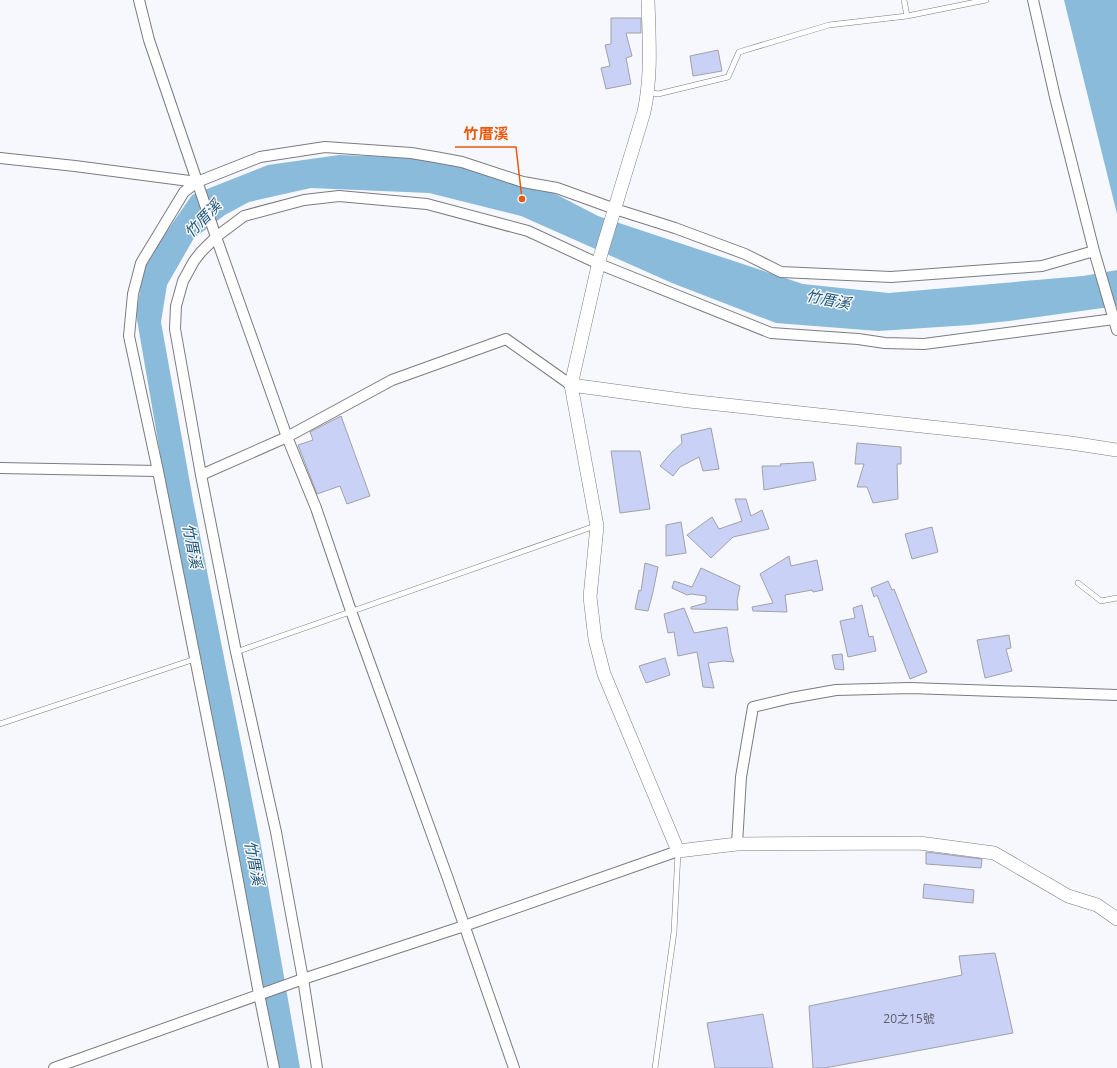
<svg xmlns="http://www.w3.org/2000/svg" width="1117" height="1068" font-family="'Open Sans','Noto Sans TC',sans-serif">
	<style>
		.water { fill: #8bbbda }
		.building { fill: #c9d1f7; stroke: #a1a2a6 }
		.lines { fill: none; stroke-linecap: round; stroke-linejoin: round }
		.service-casing { stroke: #7b7c81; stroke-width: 6 }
		.minor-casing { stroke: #7b7c81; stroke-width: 12 }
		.tertiary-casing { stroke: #7b7c81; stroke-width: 14 }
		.service { stroke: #fff; stroke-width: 5 }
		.minor { stroke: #fff; stroke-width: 10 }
		.tertiary { stroke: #fff; stroke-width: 13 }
		.labels { text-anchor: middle; stroke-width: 3; stroke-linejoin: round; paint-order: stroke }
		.number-label { font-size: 12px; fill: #5b5e68 }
		.water-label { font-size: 15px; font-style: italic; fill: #1e5675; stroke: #f7f8fd }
		.leader { fill: none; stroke: #e8590c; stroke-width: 1.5 }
		.callout-dot { fill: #e8590c; stroke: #f7f8fd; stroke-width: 1.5 }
		.callout-label { font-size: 15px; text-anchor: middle; font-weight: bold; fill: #e8590c; stroke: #f7f8fd; stroke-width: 3; stroke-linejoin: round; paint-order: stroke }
	</style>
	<rect width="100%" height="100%" fill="#f7f8fd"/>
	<!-- water -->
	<path class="water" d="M 1064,0 L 1117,0 L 1117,214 Z
		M 339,155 L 423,158 L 473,169 L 544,188 L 598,216 L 803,284 L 889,293 L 1083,276 L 1117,270 L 1117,306 L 1009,321 L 970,325 L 878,331 L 776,323 L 672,283 L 521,216 L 429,193 L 311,188 L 249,202 L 225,215 L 194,238 L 167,285 L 161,322 L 193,500 L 260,840 L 300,1068 L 276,1068 L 195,655 L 136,314 L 145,263 L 192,195 L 268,165 Z"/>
	<!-- building -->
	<path class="building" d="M 611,18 L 641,18 L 641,33 L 626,33 L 632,56 L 626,58 L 631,84 L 606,89 L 601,68 L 610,66 L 605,45 L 611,44 Z
		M 718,50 L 722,71 L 693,76 L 690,56 Z
		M 341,416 L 370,496 L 347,504 L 340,486 L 317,494 L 298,445 L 313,440 L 310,432 Z
		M 711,428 L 719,469 L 703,471 L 699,457 L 680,467 L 673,476 L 660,466 L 671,453 L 682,443 L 681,435 Z
		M 857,443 L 901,447 L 901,464 L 897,464 L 898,499 L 873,503 L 867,487 L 857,487 L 864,464 L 855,464 Z
		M 611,451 L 640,451 L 650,509 L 620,513 Z
		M 813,462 L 816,480 L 764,490 L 762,466 L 781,466 L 780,464 Z
		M 735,499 L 746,499 L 751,516 L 762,510 L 769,529 L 733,537 L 711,558 L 687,535 L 712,517 L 719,529 L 742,521 Z
		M 681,522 L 686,553 L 666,556 L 666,525 Z
		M 932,527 L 938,552 L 912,559 L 905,534 Z
		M 789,556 L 791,566 L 817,560 L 823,590 L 813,592 L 812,590 L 785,595 L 787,612 L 753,611 L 752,607 L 773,603 L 760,574 Z
		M 645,563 L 658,567 L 653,592 L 648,611 L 635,609 L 639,590 L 641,591 Z
		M 701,568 L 740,586 L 737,601 L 738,610 L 691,609 L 691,607 L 706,603 L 706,596 L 691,594 L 687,595 L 672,588 L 674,581 L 692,587 Z
		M 888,581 L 892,590 L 894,589 L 927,672 L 910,679 L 877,595 L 874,597 L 871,588 Z
		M 862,605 L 869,637 L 873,636 L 876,651 L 848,657 L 840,621 L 855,618 L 853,608 Z
		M 684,608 L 694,633 L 727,627 L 731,653 L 734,662 L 724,661 L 708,663 L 714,688 L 703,687 L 697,652 L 678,656 L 674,632 L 668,633 L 664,614 Z
		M 1009,635 L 1011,648 L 1006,649 L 1012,671 L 985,678 L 977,640 Z
		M 842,654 L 844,670 L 835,669 L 832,655 Z
		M 665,658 L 670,675 L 646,683 L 639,666 Z
		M 926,852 L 982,859 L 981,868 L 926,864 Z
		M 924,884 L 974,890 L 973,903 L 923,898 Z
		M 995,953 L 1013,1033 L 825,1068 L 813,1068 L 809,1006 L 962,975 L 959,956 Z
		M 763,1014 L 773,1068 L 715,1068 L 707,1023 Z"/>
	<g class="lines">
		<!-- service casing -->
		<g class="service-casing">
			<path id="service" d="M 904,0 L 907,16
				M 648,92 L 658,94 L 728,77 L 739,52 L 829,25 L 907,16 L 986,0
				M 1078,583 L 1101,601 L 1117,598
				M 236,652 L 595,526
				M 0,724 L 195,659
				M 655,1068 L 674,932 L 678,852"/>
		</g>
		<!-- minor casing -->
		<g class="minor-casing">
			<path id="minor" d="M 139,0 L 149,40 L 216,237 L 287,437 L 316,508 L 351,611 L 447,876 L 514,1068
				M 1033,0 L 1055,97 L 1094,251 L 1117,330
				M 0,158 L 75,166 L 197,182
				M 0,468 L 158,471
				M 201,475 L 287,437 L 392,380 L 506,339 L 571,385
				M 737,844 L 741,777 L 753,707 L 791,698 L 836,690 L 910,688 L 1117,695
				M 54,1068 L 303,979 L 464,926 L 678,851
				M 274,1068 L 259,994 L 220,784 L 158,471 L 129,336 L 133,294 L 141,263 L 184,192 L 197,182 L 260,157 L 325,147 L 411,153 L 435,157 L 462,162 L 523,182 L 557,188 L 615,209 L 675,228 L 745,254 L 781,272 L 891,277 L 1042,266 L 1094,251
				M 317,1068 L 303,979 L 276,832 L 236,652 L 201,475 L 175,329 L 176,306 L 183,281 L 194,261 L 201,252 L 216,237 L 244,216 L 304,200 L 339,196 L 427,204 L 528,231 L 599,264 L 771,333 L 858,339 L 885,343 L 924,344 L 1114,319"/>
		</g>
		<!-- tertiary casing -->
		<g class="tertiary-casing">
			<path id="tertiary" d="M 648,0 C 649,38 652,75 644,112 L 600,257 L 571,385 L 597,526 L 590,597 L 595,639 L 604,674 L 678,851 L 737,844 L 919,843 L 994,853 L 1068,896 L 1097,905 L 1117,919
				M 571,385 L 689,401 L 987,433 L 1071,443 L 1117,450"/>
		</g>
		<!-- service -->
		<use href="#service" class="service"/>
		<!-- minor -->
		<use href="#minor" class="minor"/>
		<!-- tertiary -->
		<use href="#tertiary" class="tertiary"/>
	</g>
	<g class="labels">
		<!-- number labels -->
		<g class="number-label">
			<text x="909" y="1023">20之15號</text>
		</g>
		<!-- water labels -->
		<g class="water-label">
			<text transform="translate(203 219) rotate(-46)" y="5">竹厝溪</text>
			<text transform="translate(828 300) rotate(11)" y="5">竹厝溪</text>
			<text transform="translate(192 546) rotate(79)" y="5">竹厝溪</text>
			<text transform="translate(254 863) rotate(79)" y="5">竹厝溪</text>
		</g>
	</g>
	<!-- callouts -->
	<path class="leader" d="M522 199L516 147H455"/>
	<circle class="callout-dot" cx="522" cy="199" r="4"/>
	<g class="callout-label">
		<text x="486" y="139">竹厝溪</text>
	</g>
</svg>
